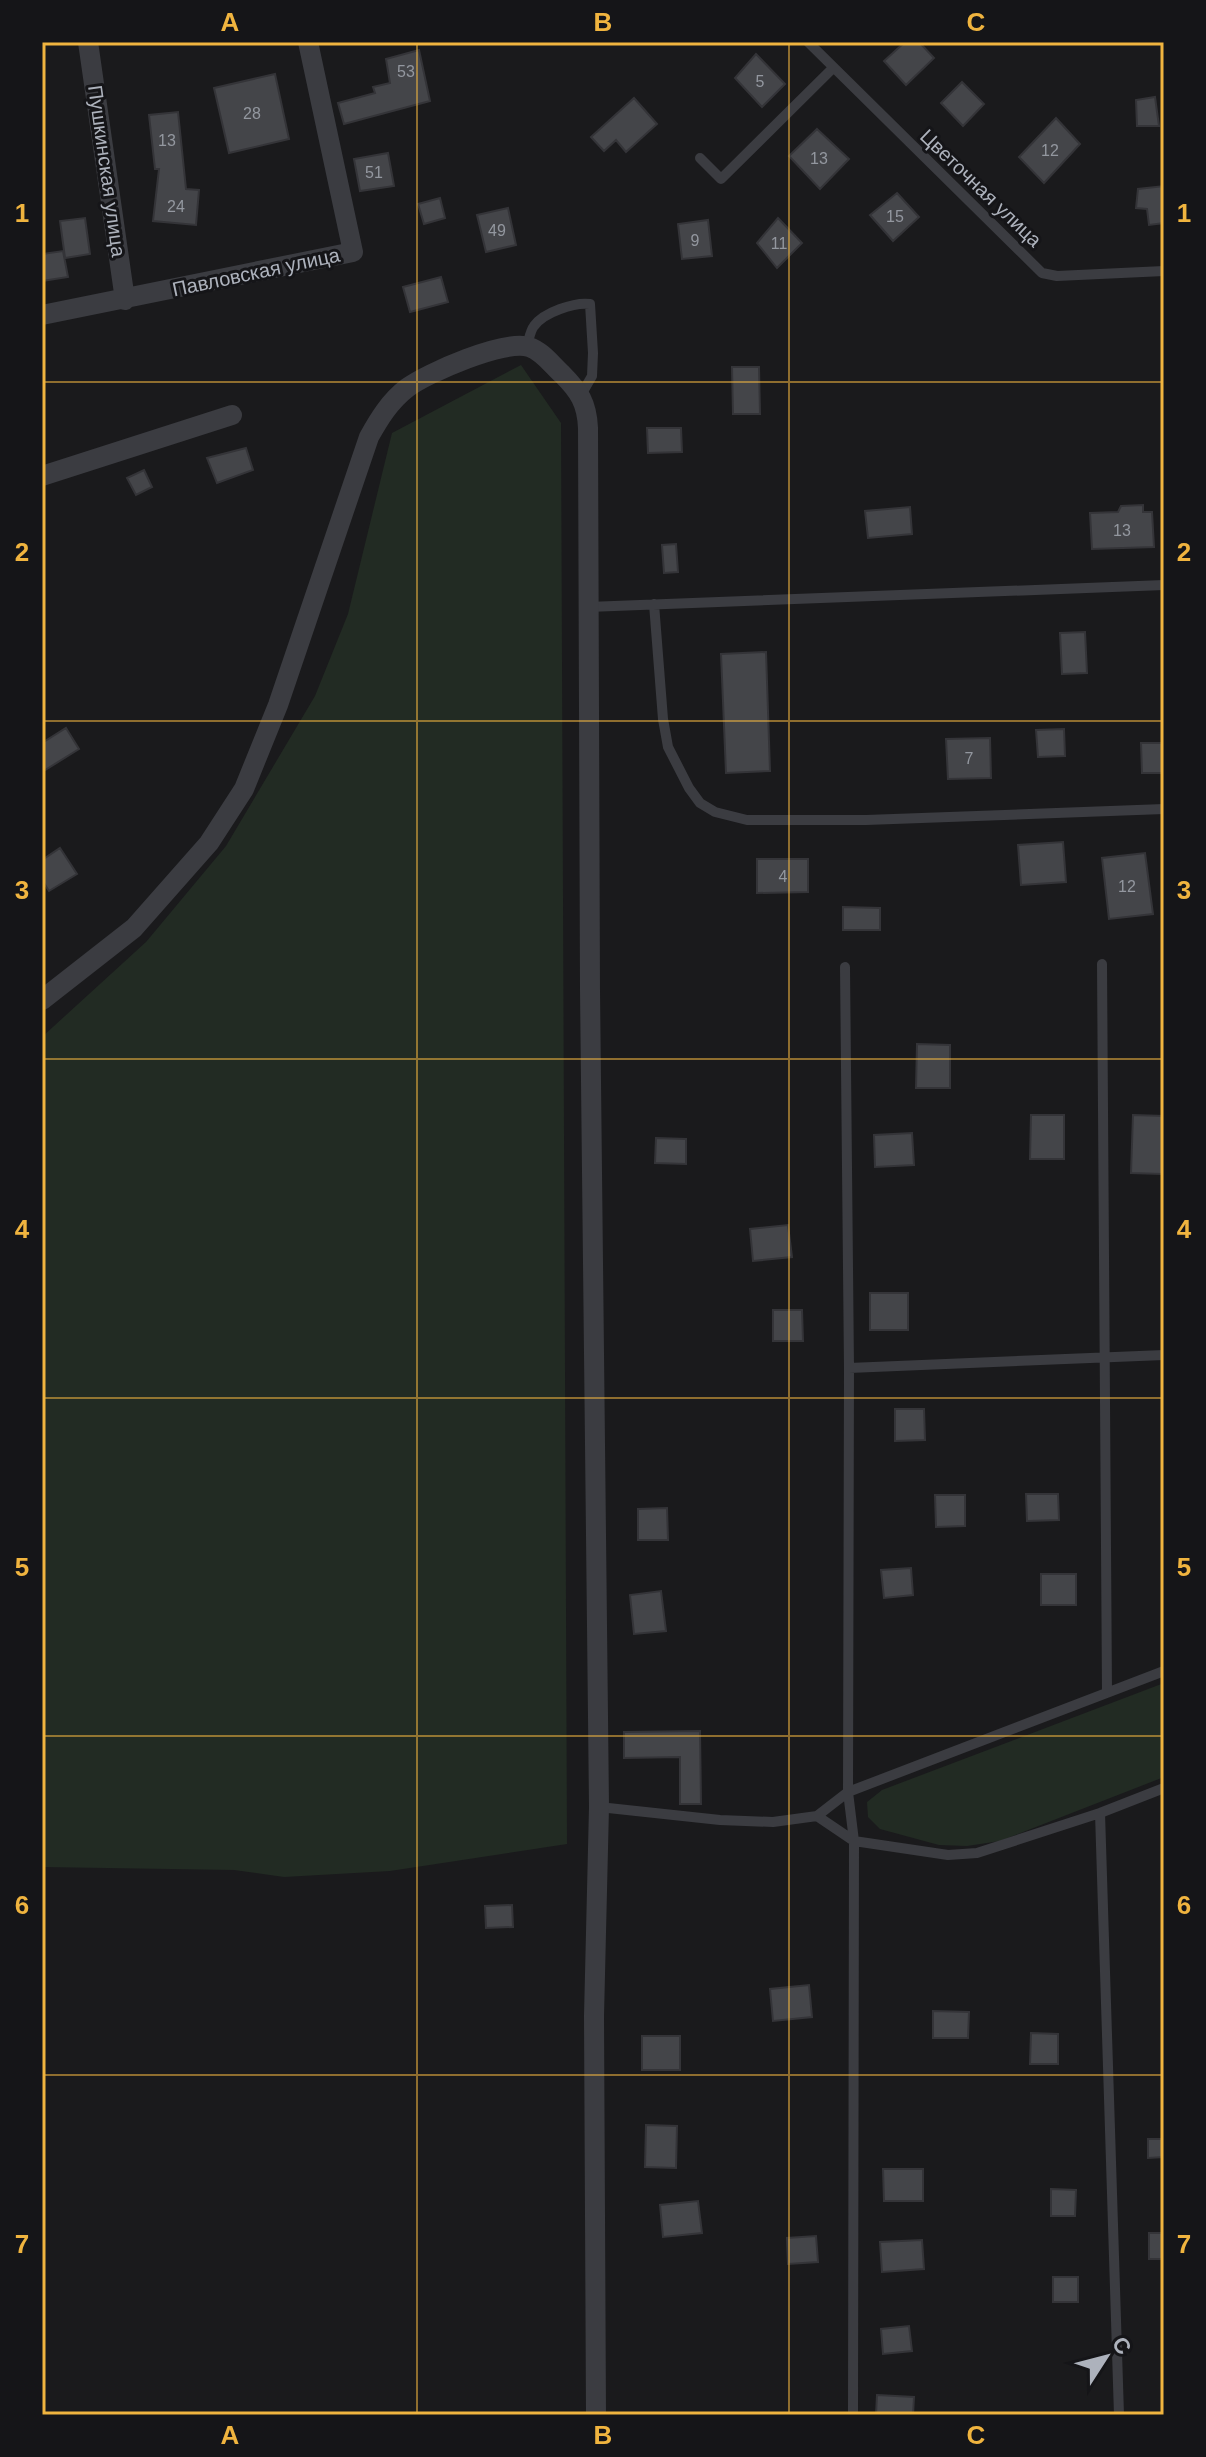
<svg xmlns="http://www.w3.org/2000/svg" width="1206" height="2457" font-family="Helvetica,sans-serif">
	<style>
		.green { fill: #222b23 }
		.building { fill: #444549; stroke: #343438; stroke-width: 2 }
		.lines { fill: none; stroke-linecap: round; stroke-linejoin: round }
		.lane { stroke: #3b3c41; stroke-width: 10 }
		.street { stroke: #3b3c41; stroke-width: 20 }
		.grid { fill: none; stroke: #f0b43f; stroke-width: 2; stroke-opacity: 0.55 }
		.labels { text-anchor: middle; stroke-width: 6; stroke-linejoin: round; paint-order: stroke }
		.number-label { font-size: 16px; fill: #93979f }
		.street-label { font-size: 20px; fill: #adb2bc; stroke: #151518 }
		.neatline { fill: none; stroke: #f0b43f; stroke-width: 3 }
		.grid-label { font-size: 26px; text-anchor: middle; font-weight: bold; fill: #f0b43f }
	</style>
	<rect width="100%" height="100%" fill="#1a1a1c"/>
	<!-- green -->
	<path class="green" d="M 521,365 L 561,423 L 567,1844 L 390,1871 L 284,1877 L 234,1870 L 42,1867 L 42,1037 L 146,942 L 226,846 L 315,696 L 348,614 L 392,433 Z
		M 1164,1683 L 1164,1777 L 1000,1841 L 967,1846 L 939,1845 L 880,1829 L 868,1817 L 867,1802 L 882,1790 Z"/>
	<!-- building -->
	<path class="building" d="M 905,42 L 919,42 L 934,58 L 906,85 L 884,61 Z
		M 419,50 L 430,101 L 344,124 L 338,103 L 375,93 L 373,87 L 390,83 L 386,59 Z
		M 756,54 L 785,84 L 762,107 L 735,78 Z
		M 275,74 L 289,139 L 229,153 L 214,88 Z
		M 962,82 L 984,104 L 963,126 L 941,103 Z
		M 1155,97 L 1159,126 L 1137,126 L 1136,100 Z
		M 634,98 L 657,124 L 626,152 L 616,140 L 604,151 L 591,137 Z
		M 178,112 L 186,189 L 199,190 L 196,225 L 153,221 L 159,169 L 155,169 L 149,115 Z
		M 1056,118 L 1080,144 L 1044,183 L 1019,157 Z
		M 817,129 L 849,159 L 820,189 L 789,156 Z
		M 388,153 L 394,186 L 360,191 L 354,159 Z
		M 1164,186 L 1164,223 L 1149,225 L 1147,209 L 1136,208 L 1138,189 Z
		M 897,193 L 919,217 L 893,241 L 870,215 Z
		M 440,198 L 445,218 L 424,224 L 418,204 Z
		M 508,208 L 516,245 L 486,252 L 477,215 Z
		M 85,218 L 90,254 L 65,258 L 60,221 Z
		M 778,218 L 802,243 L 777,268 L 757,243 Z
		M 708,220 L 712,256 L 682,259 L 678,224 Z
		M 63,251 L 68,277 L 42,281 L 42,254 Z
		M 441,277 L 448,302 L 410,312 L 403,287 Z
		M 732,367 L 759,367 L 760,414 L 733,414 Z
		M 647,428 L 681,428 L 682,452 L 648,453 Z
		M 246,448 L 253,470 L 217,483 L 207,458 Z
		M 144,470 L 152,487 L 136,495 L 127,478 Z
		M 1143,505 L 1143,512 L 1152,512 L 1154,547 L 1092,549 L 1090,513 L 1118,512 L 1121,506 Z
		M 910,507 L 912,534 L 868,538 L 865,511 Z
		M 676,544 L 678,572 L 664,573 L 662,545 Z
		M 1085,632 L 1087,673 L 1062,674 L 1060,633 Z
		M 766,652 L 770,771 L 726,773 L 721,654 Z
		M 66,728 L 79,749 L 42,772 L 42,743 Z
		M 1064,729 L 1065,756 L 1038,757 L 1036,730 Z
		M 990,738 L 991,778 L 948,779 L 946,739 Z
		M 1141,743 L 1164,743 L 1164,773 L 1142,773 Z
		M 1063,842 L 1066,882 L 1021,885 L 1018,845 Z
		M 60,848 L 77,874 L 49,891 L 42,880 L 42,860 Z
		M 1145,853 L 1153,914 L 1109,919 L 1102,858 Z
		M 757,859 L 808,859 L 808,892 L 757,893 Z
		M 843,907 L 880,908 L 880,930 L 843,930 Z
		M 917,1044 L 950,1045 L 950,1088 L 916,1088 Z
		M 1031,1115 L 1064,1115 L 1064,1159 L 1030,1159 Z
		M 1133,1115 L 1164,1116 L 1162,1174 L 1131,1173 Z
		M 912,1133 L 914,1165 L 875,1167 L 874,1135 Z
		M 656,1138 L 686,1139 L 686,1164 L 655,1163 Z
		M 788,1225 L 792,1257 L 753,1261 L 750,1229 Z
		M 870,1293 L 908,1293 L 908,1330 L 870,1330 Z
		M 773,1310 L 802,1310 L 803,1341 L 773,1341 Z
		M 895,1409 L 924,1409 L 925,1440 L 895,1441 Z
		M 1026,1494 L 1058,1494 L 1059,1520 L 1027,1521 Z
		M 935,1495 L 965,1495 L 965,1526 L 936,1527 Z
		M 667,1508 L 668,1540 L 638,1540 L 638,1509 Z
		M 911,1568 L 913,1595 L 884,1598 L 881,1570 Z
		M 1041,1574 L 1076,1574 L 1076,1605 L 1041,1605 Z
		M 661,1591 L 666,1631 L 634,1634 L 630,1595 Z
		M 700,1731 L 701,1804 L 680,1804 L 680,1757 L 624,1758 L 624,1732 Z
		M 512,1905 L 513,1927 L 486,1928 L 485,1906 Z
		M 809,1985 L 812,2017 L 773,2021 L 770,1989 Z
		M 933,2011 L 969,2012 L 968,2038 L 933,2038 Z
		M 1031,2033 L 1058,2034 L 1058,2064 L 1030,2064 Z
		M 642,2036 L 680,2036 L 680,2070 L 642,2070 Z
		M 646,2125 L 677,2126 L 676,2168 L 645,2167 Z
		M 1148,2139 L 1164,2139 L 1164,2157 L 1148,2158 Z
		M 883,2169 L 923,2169 L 923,2201 L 884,2201 Z
		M 1051,2189 L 1076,2190 L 1075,2216 L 1051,2216 Z
		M 698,2201 L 702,2233 L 663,2237 L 660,2205 Z
		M 1149,2233 L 1164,2233 L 1164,2259 L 1149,2259 Z
		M 816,2236 L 818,2262 L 788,2264 L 787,2238 Z
		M 922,2240 L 924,2269 L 882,2272 L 880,2242 Z
		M 1053,2277 L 1078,2277 L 1078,2302 L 1053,2302 Z
		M 909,2326 L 912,2351 L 883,2354 L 881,2329 Z
		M 877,2395 L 914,2397 L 913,2415 L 876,2415 Z"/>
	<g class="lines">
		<!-- lane -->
		<path class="lane" d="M 808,42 L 1042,273 L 1057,276 L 1164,271
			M 700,158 L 721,179 L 833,68
			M 527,346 C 529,340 530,331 534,326 C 544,312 575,302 590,304 L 593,353 L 592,376 L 581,395
			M 654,604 L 663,719 L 668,747 L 689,788 L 700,803 L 715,812 L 747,820 L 866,820 L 1164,809
			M 588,607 L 1164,585
			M 1102,964 L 1107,1693
			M 845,967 L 849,1368 L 848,1792 L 854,1841 L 853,2415
			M 849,1368 L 1164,1355
			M 599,1807 L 720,1820 L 773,1822 L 817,1816 L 848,1792 L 1164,1671
			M 1100,1813 L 1119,2415
			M 817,1816 L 854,1841 L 948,1855 L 977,1853 L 1100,1813 L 1164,1788"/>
		<!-- street -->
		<path class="street" d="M 88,42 L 125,300
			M 42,315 L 353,252 L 308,42
			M 42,476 L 232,415
			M 42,1000 L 134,928 L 209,843 L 244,789 L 278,705 L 369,437 C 379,419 390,401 407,388 C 427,373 505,339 529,347 C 542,351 552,365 562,374 C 579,391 587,403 588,428 L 590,990 L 599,1807 L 594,2016 L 596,2415"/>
	</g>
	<!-- grid -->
	<path class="grid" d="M 417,42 L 417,2415M 789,42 L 789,2415M 42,382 L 1164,382M 42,721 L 1164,721M 42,1059 L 1164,1059M 42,1398 L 1164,1398M 42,1736 L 1164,1736M 42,2075 L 1164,2075"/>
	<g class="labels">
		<!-- number labels -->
		<g class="number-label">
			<text x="406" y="77">53</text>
			<text x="760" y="87">5</text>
			<text x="252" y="119">28</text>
			<text x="167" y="146">13</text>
			<text x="1050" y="156">12</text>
			<text x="819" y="164">13</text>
			<text x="374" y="178">51</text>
			<text x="176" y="212">24</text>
			<text x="895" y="222">15</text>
			<text x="497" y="236">49</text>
			<text x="695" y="246">9</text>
			<text x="779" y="249">11</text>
			<text x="1122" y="536">13</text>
			<text x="969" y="764">7</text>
			<text x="783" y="882">4</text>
			<text x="1127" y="892">12</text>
		</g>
		<!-- street labels -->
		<g class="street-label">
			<text transform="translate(107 171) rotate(82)" y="7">Пушкинская улица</text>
			<text transform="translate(981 188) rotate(44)" y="7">Цветочная улица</text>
			<text transform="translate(256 272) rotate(-12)" y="7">Павловская улица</text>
		</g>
	</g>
	<!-- border -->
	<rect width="1206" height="2457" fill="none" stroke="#151518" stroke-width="88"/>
	<!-- north arrow -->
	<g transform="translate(1106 2357) rotate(54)" stroke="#151518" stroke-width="6" paint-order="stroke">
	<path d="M0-6L14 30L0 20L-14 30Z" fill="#adb2bc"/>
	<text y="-12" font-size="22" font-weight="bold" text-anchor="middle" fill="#adb2bc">С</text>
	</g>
	<rect x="44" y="44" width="1118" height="2369" class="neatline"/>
	<g class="grid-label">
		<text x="230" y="31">A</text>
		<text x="603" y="31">B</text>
		<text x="976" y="31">C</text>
		<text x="22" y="222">1</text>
		<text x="1184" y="222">1</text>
		<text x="22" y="561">2</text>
		<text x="1184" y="561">2</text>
		<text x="22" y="899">3</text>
		<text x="1184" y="899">3</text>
		<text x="22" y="1238">4</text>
		<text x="1184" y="1238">4</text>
		<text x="22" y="1576">5</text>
		<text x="1184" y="1576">5</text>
		<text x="22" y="1914">6</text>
		<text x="1184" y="1914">6</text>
		<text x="22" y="2253">7</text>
		<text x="1184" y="2253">7</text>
		<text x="230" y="2444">A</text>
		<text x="603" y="2444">B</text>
		<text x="976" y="2444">C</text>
	</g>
</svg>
